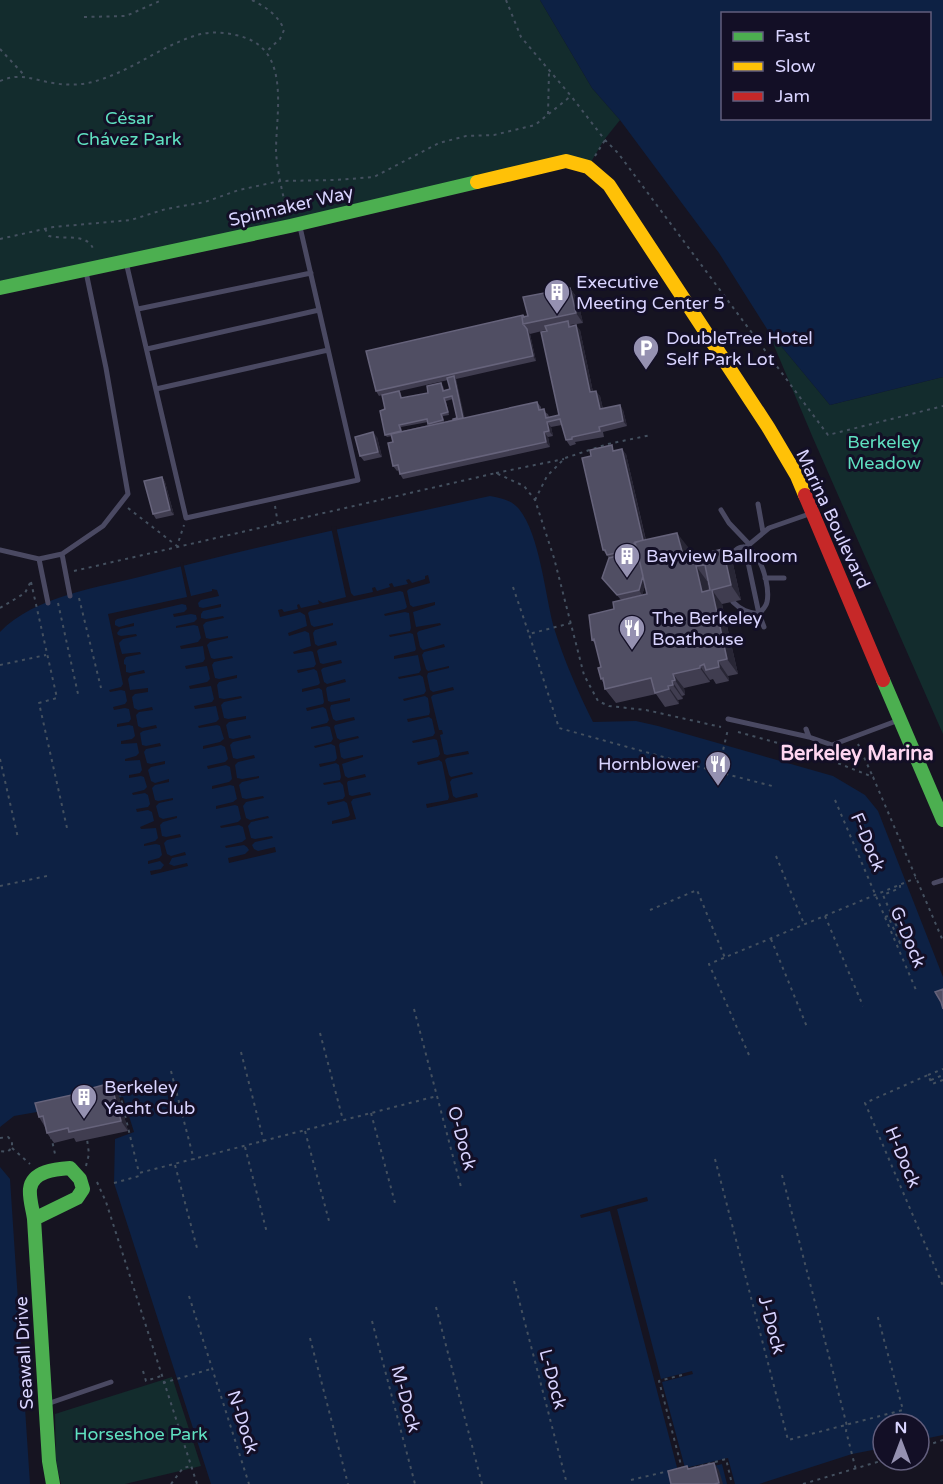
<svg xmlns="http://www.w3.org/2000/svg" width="943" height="1484" font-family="'Varela Round',sans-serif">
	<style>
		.green { fill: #132c2d }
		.water { fill: #0d2144; fill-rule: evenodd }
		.pier { fill: #161421 }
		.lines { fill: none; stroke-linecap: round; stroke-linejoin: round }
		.path { stroke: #44505f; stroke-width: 2; stroke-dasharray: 3 4.5; stroke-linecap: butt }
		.lane { stroke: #4a4962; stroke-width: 5 }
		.fast { stroke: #4caf50; stroke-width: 14 }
		.slow { stroke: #ffc107; stroke-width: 14 }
		.jam { stroke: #c62828; stroke-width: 14 }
		.wall { fill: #403d50; fill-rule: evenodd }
		.shaded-wall { fill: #282635 }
		.building { fill: #504e63; stroke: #66637b; stroke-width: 1.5; fill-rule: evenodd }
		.labels { text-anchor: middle; stroke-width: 6; stroke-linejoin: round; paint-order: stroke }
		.park-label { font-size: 18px; fill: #5fe0c0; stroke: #130f26 }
		.street-label { font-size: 18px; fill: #d9d4ff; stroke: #130f26 }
		.poi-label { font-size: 18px; fill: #d9d4ff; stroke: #130f26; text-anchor: start }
		.neighbourhood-label { font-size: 20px; font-weight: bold; fill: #ffd6f0; stroke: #130f26 }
	</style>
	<rect width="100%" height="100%" fill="#161421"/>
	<!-- green -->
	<path class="green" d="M 0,0 L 540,0 L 592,88 L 620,120 L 604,140 L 588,167 L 566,161 L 0,288 Z
		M 767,329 L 830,405 L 943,377 L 943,734 L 813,438 Z
		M 172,1377 L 201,1466 L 125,1484 L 61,1484 L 56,1460 L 55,1414 Z"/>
	<!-- water -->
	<path class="water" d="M 540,0 L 943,0 L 943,377 L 830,405 L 767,329 L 719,253 L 620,120 L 592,88 ZM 722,14 L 930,14 L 930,118 L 722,118 Z
		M 490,496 C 501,498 512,500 519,509 C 540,535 545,595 554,628 C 564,660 578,692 593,722 L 636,721 L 658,726 L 833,776 L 865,795 L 878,811 L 943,977 L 943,1435 L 919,1440 L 919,1424 L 883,1424 L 883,1448 L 852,1454 L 759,1484 L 211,1484 L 114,1183 L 115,1139 L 134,1132 L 123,1097 L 14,1116 L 0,1127 L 0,632 C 34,596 101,587 147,575 C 261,545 376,521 490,496 Z
		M 0,1167 L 10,1179 L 30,1484 L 0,1484 Z"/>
	<!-- pier -->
	<path class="pier" d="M 336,526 L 351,593 L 354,596 L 373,592 L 372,588 L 375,587 L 377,591 L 390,587 L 389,584 L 392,583 L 394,587 L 408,584 L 406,580 L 409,579 L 412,583 L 425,579 L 425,576 L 428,575 L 430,583 L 409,589 L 407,591 L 410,605 L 413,607 L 435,602 L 435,605 L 413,612 L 416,627 L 440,623 L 441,625 L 419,631 L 417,633 L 420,647 L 423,650 L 444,644 L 445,647 L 424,652 L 422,655 L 426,669 L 428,671 L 449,666 L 449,668 L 428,673 L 427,676 L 430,690 L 433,692 L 453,687 L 454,690 L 433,695 L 431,697 L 439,730 L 442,730 L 443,734 L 440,735 L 444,754 L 447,755 L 468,751 L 469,754 L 447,758 L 445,760 L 449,775 L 451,777 L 472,772 L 473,774 L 452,779 L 450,782 L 453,796 L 456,798 L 477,793 L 478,797 L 427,808 L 426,804 L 448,800 L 449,797 L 442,762 L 439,760 L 418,765 L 417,762 L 438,757 L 440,754 L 437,740 L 434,739 L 413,743 L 412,741 L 433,736 L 435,733 L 432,719 L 429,717 L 408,722 L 407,719 L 429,715 L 430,712 L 428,698 L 425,696 L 404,701 L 403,699 L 424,694 L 426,691 L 423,677 L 420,675 L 399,679 L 398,677 L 419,673 L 421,670 L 418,655 L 394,659 L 394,656 L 415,651 L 416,649 L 413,634 L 410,633 L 390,637 L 389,635 L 410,631 L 411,628 L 409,613 L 405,612 L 385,616 L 384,614 L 405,609 L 407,607 L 403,592 L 400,591 L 310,611 L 308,613 L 311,625 L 314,627 L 333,623 L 333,625 L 315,630 L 313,633 L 315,644 L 318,646 L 336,641 L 337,645 L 319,649 L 317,651 L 320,663 L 323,664 L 341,660 L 342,663 L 323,668 L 321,670 L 324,682 L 327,684 L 345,679 L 346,682 L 327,687 L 326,689 L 328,701 L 331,702 L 350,698 L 350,701 L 331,705 L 330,708 L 333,719 L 336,721 L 354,717 L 355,720 L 335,725 L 334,727 L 337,738 L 340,740 L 358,736 L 359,738 L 340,743 L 339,745 L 341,757 L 344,759 L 363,755 L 363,757 L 342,764 L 345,776 L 348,778 L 365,774 L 366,777 L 348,781 L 347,783 L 349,795 L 352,796 L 370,792 L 371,795 L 353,799 L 351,802 L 356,819 L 332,824 L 332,821 L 348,817 L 350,815 L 347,803 L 344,801 L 328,805 L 327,802 L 343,799 L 345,796 L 343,785 L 340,782 L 324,785 L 323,783 L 340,780 L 341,777 L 339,765 L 336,763 L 320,767 L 319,764 L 335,761 L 337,758 L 335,746 L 331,744 L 315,748 L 314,746 L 331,742 L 333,739 L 330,727 L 327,726 L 311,729 L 311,727 L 327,723 L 329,720 L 326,709 L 323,707 L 307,711 L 306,708 L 323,704 L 324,702 L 322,690 L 319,688 L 302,692 L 302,689 L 318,685 L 320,683 L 317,671 L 314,669 L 298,673 L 297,670 L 314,667 L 316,664 L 313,652 L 311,651 L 294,654 L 293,652 L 311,646 L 309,633 L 305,631 L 289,636 L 288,633 L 307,626 L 305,615 L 300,612 L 280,617 L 278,610 L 282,609 L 284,612 L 298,609 L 297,605 L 299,604 L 301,608 L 319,604 L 318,600 L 323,603 L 346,597 L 331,527 Z
		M 183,562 L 191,596 L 212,591 L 212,589 L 217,590 L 219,596 L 201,600 L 198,603 L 199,607 L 203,608 L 221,604 L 221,607 L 203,611 L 201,614 L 201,618 L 206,619 L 223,616 L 224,618 L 206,622 L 203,625 L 206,638 L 210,639 L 228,636 L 228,638 L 210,642 L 207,645 L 211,658 L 214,659 L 232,656 L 233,658 L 214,662 L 212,665 L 215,678 L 219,679 L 237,675 L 237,678 L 219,682 L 217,685 L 219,698 L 224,699 L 241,696 L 242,698 L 224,702 L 221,705 L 224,718 L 228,719 L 246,716 L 246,719 L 229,722 L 226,725 L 229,738 L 233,739 L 250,735 L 251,738 L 233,742 L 230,745 L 233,758 L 237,759 L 254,755 L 255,758 L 238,762 L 235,765 L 237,778 L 242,779 L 259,776 L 259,778 L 242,782 L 239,785 L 242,798 L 246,799 L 263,796 L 264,798 L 246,802 L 243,806 L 246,818 L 250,820 L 268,816 L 269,818 L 251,822 L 248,826 L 251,838 L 255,839 L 272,836 L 273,838 L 255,842 L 252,845 L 254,849 L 258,851 L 275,847 L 276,852 L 229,863 L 228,858 L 245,854 L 249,850 L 247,847 L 244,845 L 226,848 L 225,846 L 242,842 L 246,839 L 243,827 L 239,825 L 221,828 L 220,826 L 238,822 L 241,819 L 238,806 L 235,805 L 216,809 L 216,806 L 233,802 L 237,799 L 234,786 L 230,785 L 212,789 L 212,786 L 229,782 L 232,779 L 230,767 L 226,765 L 208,769 L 207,766 L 225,762 L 228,759 L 225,747 L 221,745 L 203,749 L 203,746 L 220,742 L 224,739 L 220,726 L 217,725 L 199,728 L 198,726 L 216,722 L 219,719 L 216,706 L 195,709 L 194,706 L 212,702 L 214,699 L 211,686 L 190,689 L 189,686 L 207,682 L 210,679 L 207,666 L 186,669 L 185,666 L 203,662 L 205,659 L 203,646 L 181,649 L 180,646 L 198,642 L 201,638 L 198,626 L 194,625 L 176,628 L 176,626 L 194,622 L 197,619 L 196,615 L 191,614 L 174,617 L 173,614 L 184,612 L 187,609 L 186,605 L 182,604 L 117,619 L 115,621 L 115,625 L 119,627 L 134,623 L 134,626 L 120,629 L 117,633 L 118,635 L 121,636 L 136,634 L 137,636 L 123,639 L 119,643 L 122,654 L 140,652 L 141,654 L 126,657 L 124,660 L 124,664 L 126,665 L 126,672 L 130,673 L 144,670 L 145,673 L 130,676 L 128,679 L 130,690 L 148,688 L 148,692 L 135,694 L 132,697 L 134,708 L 138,710 L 152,707 L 153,710 L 139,712 L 136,715 L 138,726 L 142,728 L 156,725 L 157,728 L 143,731 L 140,733 L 142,745 L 146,746 L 160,743 L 161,746 L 146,749 L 144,752 L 147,763 L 151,764 L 165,761 L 165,764 L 151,767 L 148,770 L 151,781 L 155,783 L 169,779 L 169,782 L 155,785 L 152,788 L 155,800 L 158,801 L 173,798 L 173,800 L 159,803 L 156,806 L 159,817 L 163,819 L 177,816 L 177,818 L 163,822 L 160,825 L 162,836 L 166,837 L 180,834 L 181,837 L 167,840 L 164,843 L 167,854 L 171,856 L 185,852 L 186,855 L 172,858 L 169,864 L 174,866 L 187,863 L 188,866 L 151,875 L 150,871 L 161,869 L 164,865 L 160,861 L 148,864 L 148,861 L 159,858 L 162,855 L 160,845 L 156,844 L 144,846 L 144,844 L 155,841 L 158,838 L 156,828 L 141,829 L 140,827 L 154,821 L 152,812 L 148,810 L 137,812 L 136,809 L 148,807 L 150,804 L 148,795 L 145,793 L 133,795 L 132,793 L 144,790 L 147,787 L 144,777 L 141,776 L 129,778 L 129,775 L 140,773 L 142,770 L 140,760 L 125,761 L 125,759 L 136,756 L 139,753 L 137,743 L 121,744 L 121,741 L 132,739 L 135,736 L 133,726 L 129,725 L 117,727 L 117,724 L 129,722 L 131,719 L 129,709 L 125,708 L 114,710 L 113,707 L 125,704 L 127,701 L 125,691 L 121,690 L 110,692 L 109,690 L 121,687 L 123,684 L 108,614 L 187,597 L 180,563 Z
		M 647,1197 L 648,1201 L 617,1209 L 661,1379 L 692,1371 L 693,1374 L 662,1382 L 685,1468 L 728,1458 L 735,1484 L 727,1484 L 722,1464 L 679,1475 L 610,1211 L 581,1218 L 580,1215 Z"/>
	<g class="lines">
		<!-- path -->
		<path class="path" d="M 252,0 C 266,7 279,16 284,30 L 280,39 L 267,51
			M 506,0 L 521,37 L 571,96 L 605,140 L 618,153 L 828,435 L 943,406
			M 84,17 L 126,16 L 162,0
			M 0,49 L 25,76
			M 0,81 C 22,72 32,80 53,83 C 70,86 86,85 102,79 C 136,68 166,43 201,34 C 215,31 232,33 246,38 C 290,54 276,113 276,151 C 277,172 283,193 287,214
			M 548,114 L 549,72
			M 595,156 L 605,140
			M 45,229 L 49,236 C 65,240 90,232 94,252
			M 0,239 L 53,227 L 131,220 L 166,209 L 205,202 L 239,190 L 280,181 L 336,180 L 374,177 L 439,143 L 466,136 L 494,135 L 535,125 L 571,96
			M 496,473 L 564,459
			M 535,500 L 547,476 L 565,458 L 608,444 L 651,435
			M 275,506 L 278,524
			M 128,508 L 177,546 L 184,525
			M 74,571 L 496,473 L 524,486 L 535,500 L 554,558 L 584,675 L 598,701 L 609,706 L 646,710 L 721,727
			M 31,582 L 57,698 L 39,703 L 67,828
			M 513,587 L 529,634
			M 79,598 L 101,688
			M 58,603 L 78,694
			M 0,608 L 25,593 L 31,581 L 33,580
			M 571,623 L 529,634 L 559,728 L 718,772 L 728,729
			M 0,665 L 46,655
			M 738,732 L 807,751 L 873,777 L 943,941
			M 858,744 L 873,777
			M 0,759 L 18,838
			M 718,772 L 776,787
			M 835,800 L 916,990
			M 776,856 L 804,924
			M 0,886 L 47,876
			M 650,910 L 697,890 L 725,958
			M 825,916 L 863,1006
			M 885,917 L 888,916 L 900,943 L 903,941 L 883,895 L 900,888 L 900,885
			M 771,939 L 807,1027
			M 414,1009 L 461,1187
			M 320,1033 L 343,1120
			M 241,1052 L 264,1142
			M 749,1055 L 709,964 L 916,878
			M 171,1071 L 194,1160
			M 928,1075 L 943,1069
			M 931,1080 L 943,1075
			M 943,1080 L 932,1084 L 928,1075 L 865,1103 L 943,1286
			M 118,1086 L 139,1173
			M 371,1113 L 395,1203
			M 305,1131 L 329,1221
			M 51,1136 L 55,1154
			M 0,1138 L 8,1137 L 12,1141 L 12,1148 L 7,1152 L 0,1151
			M 245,1147 L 267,1233
			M 12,1148 L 30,1164
			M 715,1159 L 788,1440 L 903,1410 L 877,1314
			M 175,1165 L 197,1248
			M 86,1166 L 89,1154 L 87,1139
			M 782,1175 L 847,1426 L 846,1431 L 856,1470
			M 97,1182 L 106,1202 L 197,1484
			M 114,1183 L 139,1176 L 139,1173 L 437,1096
			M 514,1281 L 567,1484
			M 189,1296 L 249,1484
			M 436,1307 L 482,1484
			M 372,1321 L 415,1484
			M 310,1338 L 348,1484
			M 143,1371 L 146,1381 L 161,1376
			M 682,1375 L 659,1381 L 682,1469
			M 163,1383 L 211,1369
			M 919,1448 L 943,1440
			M 686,1470 L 726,1459 L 732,1484
			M 631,1480 L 669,1471
			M 171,1484 L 183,1468 L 191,1466
			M 803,1484 L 884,1460"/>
		<!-- lane -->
		<path class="lane" d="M 126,262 L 186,518 L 358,480 L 300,227
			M 138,309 L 311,273
			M 147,349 L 319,310
			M 156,389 L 328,350
			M 758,504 L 763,532
			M 721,510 L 729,523 L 749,544
			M 0,550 L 39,559 L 62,554 L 103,526 L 128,494 L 106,368 L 86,272
			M 62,554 L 70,596
			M 39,559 L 48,603
			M 727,562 C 749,519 772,579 767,602 C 766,607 762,610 759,614 C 748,613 741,610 733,602
			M 765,578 L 784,578
			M 764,627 L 759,614 L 745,548 L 769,528 L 812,513
			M 728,719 L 809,737 L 832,745 L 899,720
			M 806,729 L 809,737
			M 934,883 L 943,880
			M 47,1404 L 111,1382"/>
		<!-- fast -->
		<path class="fast" d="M 0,288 L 290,226 L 477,182
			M 883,680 L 943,820
			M 34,1219 C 33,1210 29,1199 30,1189 C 32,1171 56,1169 70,1168 L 80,1179 L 83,1189 L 77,1198 L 34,1219 L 49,1461 L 53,1484"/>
		<!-- slow -->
		<path class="slow" d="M 477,182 L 566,161 L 588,167 L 609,185 L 768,427 L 797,476 L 805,495"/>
		<!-- jam -->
		<path class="jam" d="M 805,495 L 883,680"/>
	</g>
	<!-- wall -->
	<path class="wall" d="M 570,288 L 577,298 L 583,323 L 570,325 L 580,330 L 593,392 L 600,396 L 603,409 L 623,410 L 627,426 L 603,432 L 604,437 L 575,442 L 576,444 L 570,446 L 566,440 L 562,425 L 551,427 L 553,436 L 548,437 L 550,447 L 403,479 L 400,474 L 399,470 L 397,471 L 393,466 L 393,442 L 392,436 L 387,437 L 385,435 L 385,409 L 382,395 L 379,396 L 376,391 L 523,315 L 524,317 L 528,316 ZM 546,330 L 559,415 L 549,417 L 548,414 L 541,410 L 541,407 L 537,402 L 464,418 L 456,379 L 536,361 L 530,334 ZM 448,380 L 450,389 L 444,390 L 443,386 L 428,393 L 402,398 L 400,391 ZM 453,399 L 457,418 L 444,422 L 443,416 L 449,415 L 446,401 ZM 428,422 L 429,425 L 402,431 L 401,427 Z
		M 377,437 L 382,457 L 364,461 L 360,456 Z
		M 616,450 L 626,454 L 646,540 L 688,547 L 689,554 L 693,553 L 695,556 L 733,564 L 741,600 L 722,604 L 738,674 L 728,676 L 729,681 L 716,684 L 713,679 L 710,680 L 710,682 L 684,688 L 685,695 L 682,696 L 683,699 L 678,700 L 679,704 L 665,707 L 656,694 L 616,703 L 605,689 L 604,684 L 601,679 L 601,667 L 596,645 L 592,640 L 614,609 L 647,594 L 645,586 L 642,595 L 621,600 L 602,578 L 609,558 L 603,550 ZM 638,554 L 640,563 L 632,555 ZM 707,581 L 708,581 L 710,590 L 709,590 Z
		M 162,477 L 165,482 L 174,515 L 156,519 L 153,514 Z
		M 111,1083 L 118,1093 L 128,1131 L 76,1142 L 74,1138 L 54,1143 L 47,1133 L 45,1127 L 39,1117 L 81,1093 Z"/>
	<!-- shaded-wall -->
	<path class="shaded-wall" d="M 570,288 L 577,298 L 583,323 L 576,313 Z
		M 576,325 L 580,330 L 594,397 L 590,392 Z
		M 527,329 L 530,334 L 536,361 L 533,356 Z
		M 454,376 L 456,379 L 466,423 L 464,421 Z
		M 596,391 L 600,396 L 604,414 L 600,409 Z
		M 620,405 L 623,410 L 627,426 L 623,421 Z
		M 547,422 L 551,427 L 553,436 L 549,431 Z
		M 373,432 L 377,437 L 382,457 L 378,452 Z
		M 544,432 L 548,437 L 550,447 L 546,442 Z
		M 622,449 L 626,454 L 647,546 L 643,541 Z
		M 162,477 L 165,482 L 174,515 L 170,510 Z
		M 677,533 L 688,547 L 693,570 L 683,555 Z
		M 723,549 L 733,564 L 741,600 L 731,585 Z
		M 696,566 L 707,581 L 712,606 L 702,592 Z
		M 645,569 L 649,574 L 642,595 L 639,590 Z
		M 712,590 L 722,604 L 738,674 L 727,659 Z
		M 718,661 L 728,676 L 729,681 L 719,667 Z
		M 700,666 L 710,680 L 710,682 L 700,668 Z
		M 673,674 L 684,688 L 685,695 L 675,680 Z
		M 672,681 L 682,696 L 683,699 L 673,685 Z
		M 668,686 L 678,700 L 679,704 L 669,689 Z
		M 111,1083 L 118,1093 L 128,1131 L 121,1121 Z
		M 714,1463 L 719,1470 L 723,1484 L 720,1484 L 719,1483 Z"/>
	<!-- building -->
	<path class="building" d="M 570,288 L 576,313 L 523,324 L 522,317 L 528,316 L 523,297 Z
		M 523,315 L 524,317 L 522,317 L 523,324 L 527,329 L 533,356 L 376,391 L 366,351 Z
		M 568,321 L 569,327 L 576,325 L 590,392 L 596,391 L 600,409 L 620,405 L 623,421 L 599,427 L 600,431 L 572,437 L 572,439 L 566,440 L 560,419 L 547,422 L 549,431 L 544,432 L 546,442 L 400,474 L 398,465 L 393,466 L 388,443 L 393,442 L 391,434 L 537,402 L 539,410 L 544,409 L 546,418 L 559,415 L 541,332 L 547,331 L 545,326 Z
		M 454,376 L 463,418 L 453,420 L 453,419 L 457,418 L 452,396 L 444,398 L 448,412 L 441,414 L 443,420 L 428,424 L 427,419 L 399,425 L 401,431 L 385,435 L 380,411 L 385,409 L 382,395 L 399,391 L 401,398 L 428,393 L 427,386 L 441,383 L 443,391 L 450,389 L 447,378 Z
		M 373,432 L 378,452 L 360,456 L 355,437 Z
		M 612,445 L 613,451 L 622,449 L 643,540 L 634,543 L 635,549 L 607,555 L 605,550 L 603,550 L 582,458 L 591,456 L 590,450 Z
		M 162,477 L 170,510 L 153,514 L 144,481 Z
		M 677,533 L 683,555 L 693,553 L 694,556 L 723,549 L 731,585 L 712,590 L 727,659 L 718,661 L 719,667 L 706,670 L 704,664 L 700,666 L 700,668 L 673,674 L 675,680 L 672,681 L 673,685 L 668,686 L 669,689 L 655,693 L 651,678 L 605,689 L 603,678 L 601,679 L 598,668 L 601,667 L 594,639 L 592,640 L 589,615 L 614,609 L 613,602 L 647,594 L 635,542 ZM 705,565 L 710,590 L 702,592 L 696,566 Z
		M 630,553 L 640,563 L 643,576 L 639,590 L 617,595 L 602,578 L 609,558 Z
		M 943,989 L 943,1009 L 941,1002 L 935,992 Z
		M 111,1083 L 121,1121 L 69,1132 L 68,1128 L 47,1133 L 43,1116 L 39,1117 L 35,1103 L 81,1093 L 81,1091 Z
		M 714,1463 L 719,1483 L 714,1484 L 671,1484 L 668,1471 L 687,1466 L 688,1469 Z"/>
	<!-- icons -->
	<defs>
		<g id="building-pin" transform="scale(1.35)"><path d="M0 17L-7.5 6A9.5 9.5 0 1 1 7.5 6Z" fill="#9591b1" stroke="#130f26"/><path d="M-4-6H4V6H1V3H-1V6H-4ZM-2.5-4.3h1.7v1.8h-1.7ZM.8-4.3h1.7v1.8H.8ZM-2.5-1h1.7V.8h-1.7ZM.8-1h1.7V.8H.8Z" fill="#fff"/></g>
		<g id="parking-pin" transform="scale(1.35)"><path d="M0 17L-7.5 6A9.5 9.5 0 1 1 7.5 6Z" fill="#9591b1" stroke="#130f26"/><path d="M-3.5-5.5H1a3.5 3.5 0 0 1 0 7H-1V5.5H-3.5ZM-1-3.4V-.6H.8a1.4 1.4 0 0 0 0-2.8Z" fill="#fff"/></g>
		<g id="restaurant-pin" transform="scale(1.35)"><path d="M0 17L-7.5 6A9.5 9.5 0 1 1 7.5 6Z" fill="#9591b1" stroke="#130f26"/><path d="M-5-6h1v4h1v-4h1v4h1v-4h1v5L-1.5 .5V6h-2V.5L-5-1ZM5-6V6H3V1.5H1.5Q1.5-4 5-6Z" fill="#fff"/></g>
	</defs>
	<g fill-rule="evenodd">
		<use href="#building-pin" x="557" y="292"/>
		<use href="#parking-pin" x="646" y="348"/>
		<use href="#building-pin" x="627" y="556"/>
		<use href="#restaurant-pin" x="632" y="628"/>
		<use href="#restaurant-pin" x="718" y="764"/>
		<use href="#building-pin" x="84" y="1097"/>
	</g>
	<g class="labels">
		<!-- park labels -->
		<g class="park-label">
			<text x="129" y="124">César<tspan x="129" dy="21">Chávez Park</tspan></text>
			<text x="884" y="448">Berkeley<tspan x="884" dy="21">Meadow</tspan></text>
			<text x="141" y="1440">Horseshoe Park</text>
		</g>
		<!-- street labels -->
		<g class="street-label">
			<text transform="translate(291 206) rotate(-13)" y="6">Spinnaker Way</text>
			<text transform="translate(833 519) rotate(65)" y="6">Marina Boulevard</text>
			<text transform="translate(868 842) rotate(67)" y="6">F-Dock</text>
			<text transform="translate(908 937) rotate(67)" y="6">G-Dock</text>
			<text transform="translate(462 1138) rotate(75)" y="6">O-Dock</text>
			<text transform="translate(903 1157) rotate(67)" y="6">H-Dock</text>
			<text transform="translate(772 1325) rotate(75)" y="6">J-Dock</text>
			<text transform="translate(24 1353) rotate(-93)" y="6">Seawall Drive</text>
			<text transform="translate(553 1379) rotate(75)" y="6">L-Dock</text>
			<text transform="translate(406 1399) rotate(75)" y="6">M-Dock</text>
			<text transform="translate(243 1422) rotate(72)" y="6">N-Dock</text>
		</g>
		<!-- poi labels -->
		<g class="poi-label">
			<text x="576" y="288">Executive<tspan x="576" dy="21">Meeting Center 5</tspan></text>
			<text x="666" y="344">DoubleTree Hotel<tspan x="666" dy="21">Self Park Lot</tspan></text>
			<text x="646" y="562">Bayview Ballroom</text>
			<text x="652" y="624">The Berkeley<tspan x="652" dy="21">Boathouse</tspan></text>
			<text x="698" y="770" text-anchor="end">Hornblower</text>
			<text x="104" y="1093">Berkeley<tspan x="104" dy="21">Yacht Club</tspan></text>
		</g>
		<!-- neighbourhood labels -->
		<g class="neighbourhood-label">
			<text x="857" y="760">Berkeley Marina</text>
		</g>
	</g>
	<!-- legend -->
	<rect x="721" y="12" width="210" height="108" fill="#130f26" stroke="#625e7d" stroke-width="1.5"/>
	<rect x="733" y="32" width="30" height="9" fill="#4caf50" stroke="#625e7d" stroke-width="1.5"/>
	<text x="775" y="42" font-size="18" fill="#d9d4ff">Fast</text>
	<rect x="733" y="62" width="30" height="9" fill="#ffc107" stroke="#625e7d" stroke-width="1.5"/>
	<text x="775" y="72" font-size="18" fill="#d9d4ff">Slow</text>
	<rect x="733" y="92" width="30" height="9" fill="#c62828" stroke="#625e7d" stroke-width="1.5"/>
	<text x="775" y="102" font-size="18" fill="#d9d4ff">Jam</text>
	<!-- north arrow -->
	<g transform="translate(901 1442)"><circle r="28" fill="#130f26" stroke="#625e7d" stroke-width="1.5"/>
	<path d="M0-4.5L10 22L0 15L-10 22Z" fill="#9591b1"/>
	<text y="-9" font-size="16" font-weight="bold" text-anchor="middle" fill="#d9d4ff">N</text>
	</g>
</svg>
